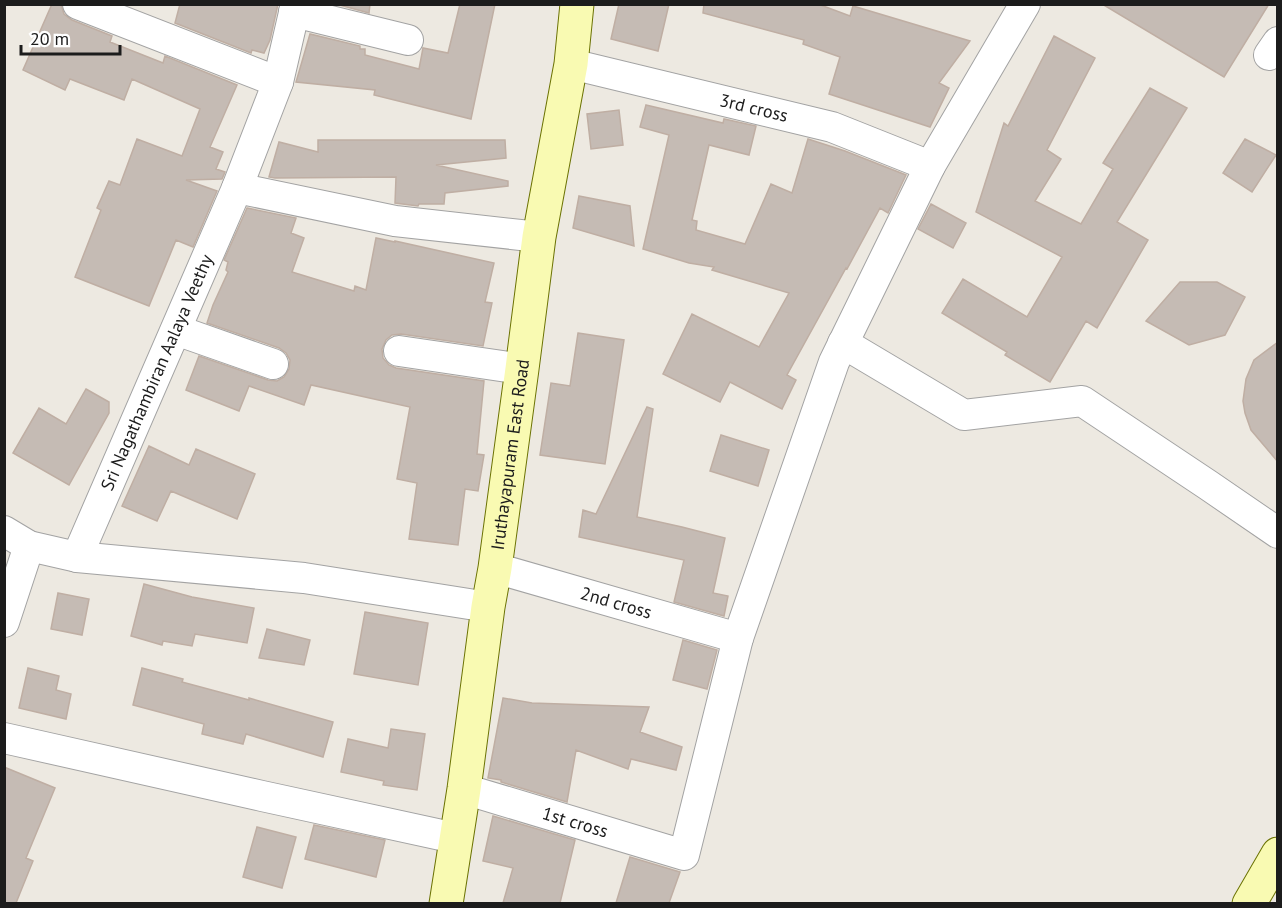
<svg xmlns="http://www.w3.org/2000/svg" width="1282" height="908" font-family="'PT Sans',sans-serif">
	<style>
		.building { fill: #c5bbb4; stroke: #bfaea3; stroke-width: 1.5 }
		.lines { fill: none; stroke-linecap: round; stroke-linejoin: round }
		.minor-casing { stroke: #a3a3a3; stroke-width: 32 }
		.secondary-casing { stroke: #6b7203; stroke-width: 35 }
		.minor { stroke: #fff; stroke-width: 30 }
		.secondary { stroke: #f9fab2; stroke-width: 33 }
		.labels { text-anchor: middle; stroke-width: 4.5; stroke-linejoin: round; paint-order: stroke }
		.street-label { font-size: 18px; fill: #1c1c1c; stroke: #fff }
	</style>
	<rect width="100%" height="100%" fill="#ede9e1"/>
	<!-- building -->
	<path class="building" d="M 52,4 L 61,4 L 64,14 L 72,20 L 112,36 L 110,42 L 163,63 L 165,56 L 237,85 L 210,147 L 223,152 L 216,169 L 225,172 L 222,179 L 186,180 L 217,191 L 193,247 L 176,240 L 149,306 L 75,277 L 101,210 L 97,208 L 109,181 L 120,185 L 137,139 L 182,156 L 200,109 L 132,79 L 124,100 L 70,79 L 65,90 L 23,70 Z
		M 180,4 L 278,4 L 270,40 L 264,53 L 252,50 L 251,53 L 175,23 Z
		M 336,4 L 370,4 L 369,13 Z
		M 460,4 L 495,4 L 471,119 L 374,95 L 375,90 L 296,82 L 310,34 L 360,46 L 360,49 L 365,49 L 365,55 L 419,69 L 423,48 L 448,53 Z
		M 619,4 L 669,4 L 658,51 L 611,39 Z
		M 704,4 L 818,4 L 850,16 L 853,6 L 970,41 L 939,83 L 949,88 L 930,127 L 829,94 L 840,57 L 803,44 L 804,40 L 703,13 Z
		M 1102,4 L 1269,4 L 1224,77 Z
		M 1054,36 L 1095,58 L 1047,150 L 1061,159 L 1035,201 L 1081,224 L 1113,169 L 1103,163 L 1150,88 L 1187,108 L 1117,222 L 1148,240 L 1097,328 L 1086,321 L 1050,382 L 1005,355 L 1007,352 L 942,313 L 963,279 L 1027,317 L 1062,257 L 976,212 L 1004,123 L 1008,126 Z
		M 646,105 L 723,123 L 724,119 L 756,126 L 749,155 L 709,145 L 692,220 L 697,221 L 696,230 L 745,244 L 771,184 L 792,193 L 808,139 L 845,151 L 906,175 L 888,213 L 880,208 L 847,269 L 846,268 L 787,375 L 796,380 L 782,409 L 730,382 L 720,402 L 663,374 L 692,314 L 759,347 L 789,293 L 712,270 L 714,267 L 689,263 L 643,249 L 669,135 L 640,127 Z
		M 619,110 L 623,145 L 591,149 L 587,114 Z
		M 1245,139 L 1276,155 L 1252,192 L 1223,173 Z
		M 318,140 L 505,140 L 506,158 L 436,165 L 508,181 L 508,186 L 445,193 L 444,204 L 419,204 L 418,206 L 395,203 L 396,177 L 275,178 L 269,177 L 279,142 L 318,152 Z
		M 579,196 L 630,206 L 634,246 L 573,228 Z
		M 931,204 L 966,223 L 953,248 L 918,229 Z
		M 247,208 L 296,218 L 291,233 L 304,238 L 292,272 L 354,291 L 355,286 L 366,290 L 376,238 L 395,242 L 395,241 L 494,263 L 485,302 L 492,303 L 483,346 L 401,334 L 392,335 L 386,340 L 382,349 L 383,358 L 389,365 L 396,368 L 484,381 L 477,454 L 484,455 L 478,491 L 465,489 L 458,545 L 409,539 L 417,483 L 397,479 L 410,407 L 311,385 L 304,405 L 249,386 L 239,411 L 186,390 L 199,356 L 268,380 L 277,381 L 284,377 L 289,369 L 290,360 L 286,353 L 279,348 L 207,323 L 213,305 L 228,272 L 226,270 L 228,262 L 224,260 Z
		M 1180,282 L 1217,282 L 1245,297 L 1225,335 L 1189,345 L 1146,321 Z
		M 578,333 L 624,340 L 605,464 L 540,455 L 551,383 L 570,386 Z
		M 1278,342 L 1278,462 L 1251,430 L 1245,413 L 1243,401 L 1246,379 L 1254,360 Z
		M 86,389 L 109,402 L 109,413 L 69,485 L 13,453 L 39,408 L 66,424 Z
		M 647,407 L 653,409 L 637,517 L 682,527 L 725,538 L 713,593 L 728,596 L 724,616 L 674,602 L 684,560 L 579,537 L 583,510 L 596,514 Z
		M 721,435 L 769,450 L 758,486 L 710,471 Z
		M 149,446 L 189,465 L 196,449 L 255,474 L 237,519 L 171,491 L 157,521 L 122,506 Z
		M 144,584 L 192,597 L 254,608 L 247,643 L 195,634 L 192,646 L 163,641 L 162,645 L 131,636 Z
		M 58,593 L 89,599 L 82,635 L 51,629 Z
		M 365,612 L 428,623 L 418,685 L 354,674 Z
		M 267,629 L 310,640 L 304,665 L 259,658 Z
		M 683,640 L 717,650 L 707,689 L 673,680 Z
		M 28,668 L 59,676 L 56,690 L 71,694 L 66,719 L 19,708 Z
		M 142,668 L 183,679 L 182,682 L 249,700 L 249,698 L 333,722 L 323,757 L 246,734 L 243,744 L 202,734 L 204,724 L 133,705 Z
		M 503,698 L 532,703 L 649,707 L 640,732 L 682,747 L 676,770 L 631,759 L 628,769 L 576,750 L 567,802 L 501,782 L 501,780 L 488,778 Z
		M 391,729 L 425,734 L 417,790 L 383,785 L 384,781 L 341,772 L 348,739 L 388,748 Z
		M 4,767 L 55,788 L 26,858 L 33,861 L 16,903 L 4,903 Z
		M 493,816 L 575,840 L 560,903 L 503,903 L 513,868 L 483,861 Z
		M 314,825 L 385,840 L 376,877 L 305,859 Z
		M 257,827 L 296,837 L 282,888 L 243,877 Z
		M 630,857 L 680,872 L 669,903 L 616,903 Z"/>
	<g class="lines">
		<!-- minor casing -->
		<g class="minor-casing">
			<g id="minor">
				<path d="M 78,4 L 278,82"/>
				<path d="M 294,12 L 408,40"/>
				<path d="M 1269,55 L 1278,42"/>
				<path id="s1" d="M 571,64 L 832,127 L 930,166"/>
				<path d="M 237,188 L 278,82 L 296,4"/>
				<path d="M 176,330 L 273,364"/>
				<path d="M 843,343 L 964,415 L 1082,401 L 1208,485 L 1278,533"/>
				<path d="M 399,351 L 522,369"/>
				<path d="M 4,531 L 29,546 L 77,557 L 304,578 L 488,607"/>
				<path id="s2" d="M 77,557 L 237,188 L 395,221 L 539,237"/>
				<path id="s3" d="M 495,568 L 738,638"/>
				<path d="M 4,622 L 29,546"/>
				<path d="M 4,738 L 262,796 L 455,838"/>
				<path id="s4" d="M 464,789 L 684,855 L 738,638 L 834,362 L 930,166 L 1025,4"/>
			</g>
		</g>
		<!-- secondary casing -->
		<g class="secondary-casing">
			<g id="secondary">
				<path id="s5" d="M 446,904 L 464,789 L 488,607 L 495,568 L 522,369 L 539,237 L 571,64 L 577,4"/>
				<path d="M 1249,904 L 1278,854"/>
			</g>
		</g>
		<!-- minor -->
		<use href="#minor" class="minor"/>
		<!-- secondary -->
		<use href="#secondary" class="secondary"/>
	</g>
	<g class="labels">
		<!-- street labels -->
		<g class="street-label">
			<text dy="6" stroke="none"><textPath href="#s1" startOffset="188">3rd cross</textPath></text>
			<text dy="6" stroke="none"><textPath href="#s2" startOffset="201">Sri Nagathambiran Aalaya Veethy</textPath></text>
			<text dy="6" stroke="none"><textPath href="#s5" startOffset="454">Iruthayapuram East Road</textPath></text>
			<text dy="6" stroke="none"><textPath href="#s3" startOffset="126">2nd cross</textPath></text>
			<text dy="6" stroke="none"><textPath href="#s4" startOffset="116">1st cross</textPath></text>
		</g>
	</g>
	<!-- border -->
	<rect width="1282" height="908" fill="none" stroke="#1c1c1c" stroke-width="12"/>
	<!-- scale -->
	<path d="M21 45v9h99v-9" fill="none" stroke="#1c1c1c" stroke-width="3"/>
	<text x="30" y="45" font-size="18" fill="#1c1c1c" stroke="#ffffff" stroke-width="4.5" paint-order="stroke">20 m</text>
</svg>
